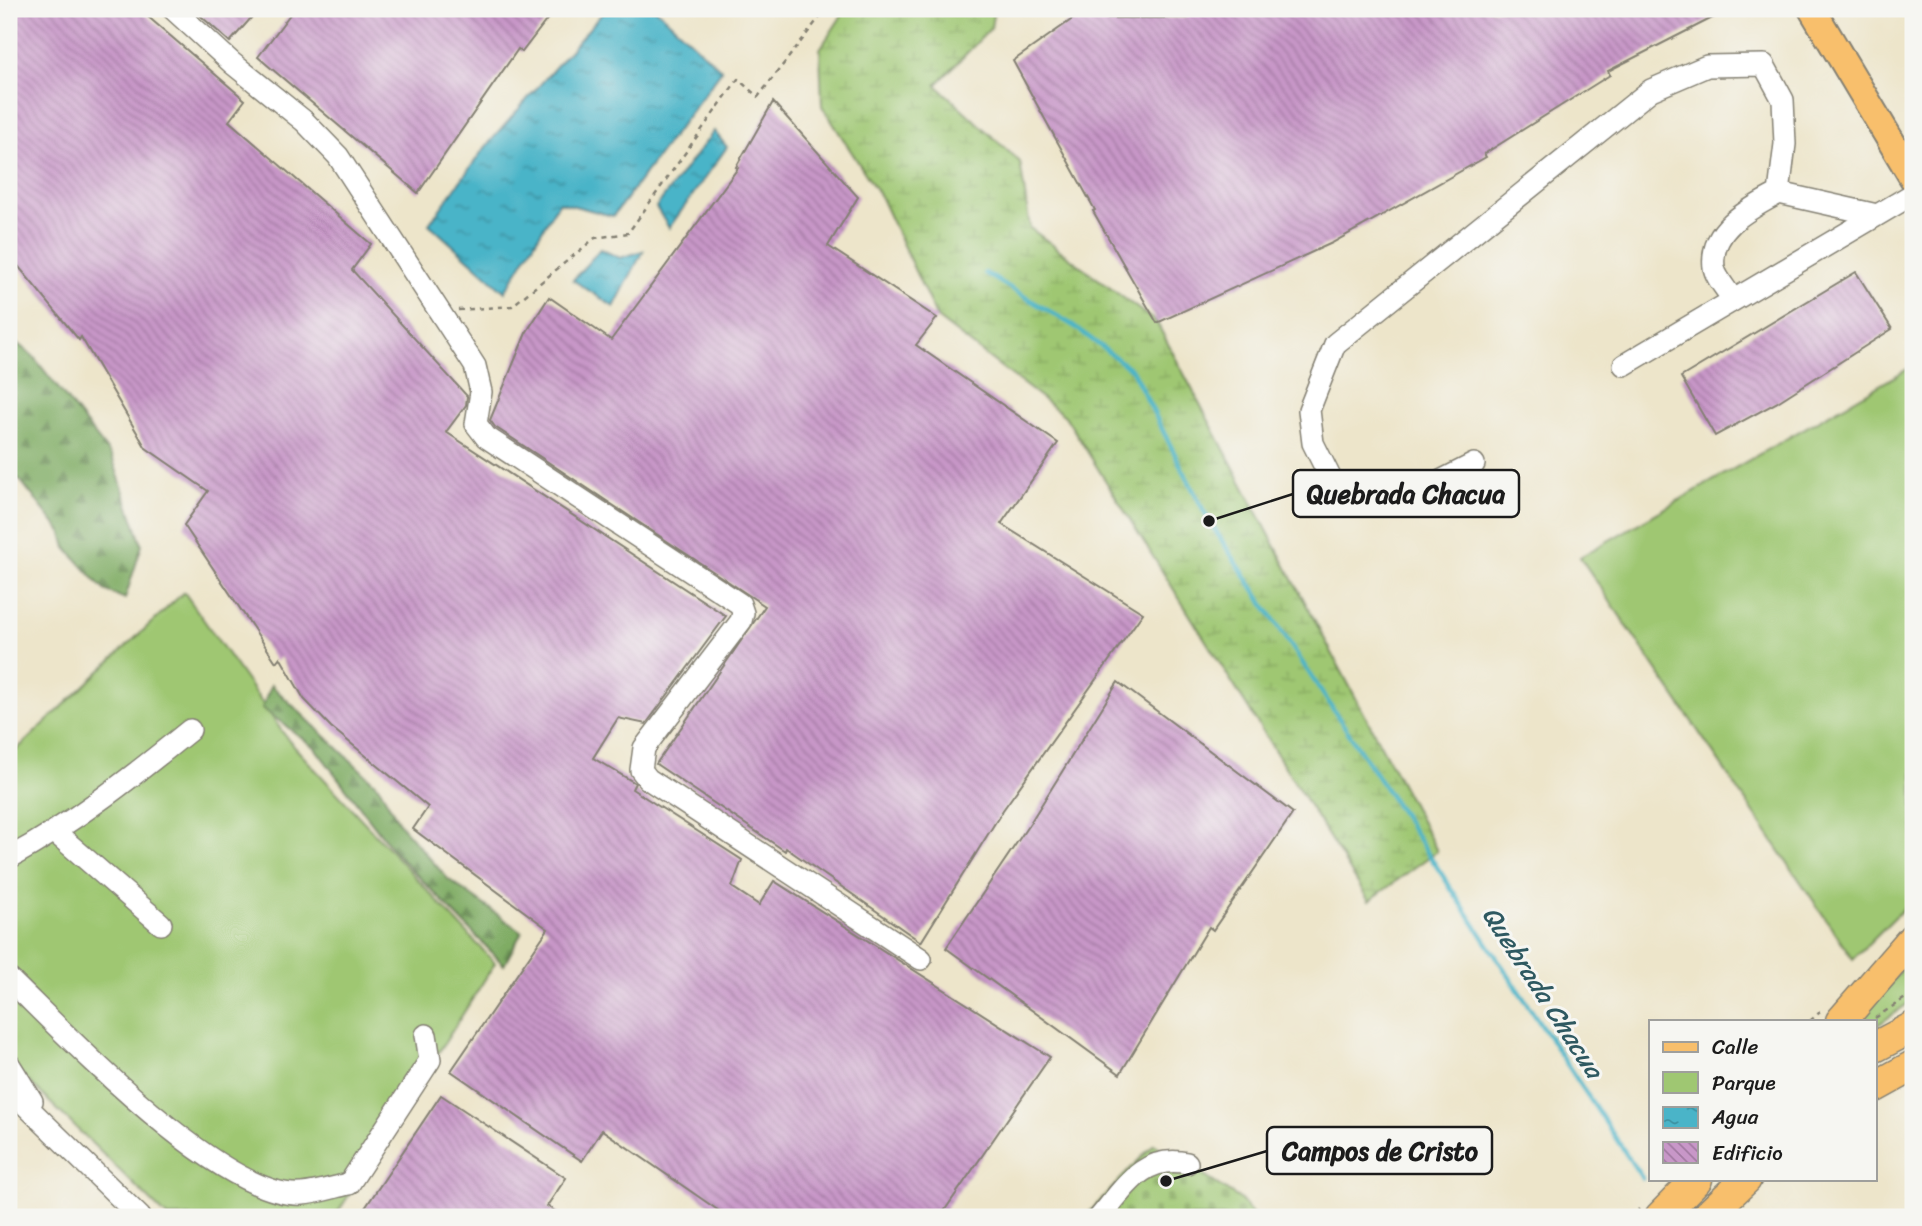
<svg xmlns="http://www.w3.org/2000/svg" width="1922" height="1226" font-family="Sriracha,sans-serif">
	<style>
		.green { fill: #9fc772; stroke: #5e7247; stroke-width: 2 }
		.forest { fill: url(#forest-firs); stroke: #4e6440; stroke-width: 2 }
		.wetland { fill: url(#wetland-marsh); stroke: #5e7247; stroke-width: 2 }
		.cemetery { fill: url(#cemetery-stones); stroke: #5e7247; stroke-width: 2 }
		.water { fill: url(#water-ripples); stroke: #336872; stroke-width: 2 }
		.lines { fill: none; stroke-linecap: round; stroke-linejoin: round }
		.stream { stroke: #4ab4c8; stroke-width: 4.5 }
		.building { fill: url(#building-back-hatch) }
		.minor-casing { stroke: #848073; stroke-width: 24 }
		.major-casing { stroke: #848073; stroke-width: 30 }
		.highway-casing { stroke: #848073; stroke-width: 33 }
		.path { stroke: #848073; stroke-width: 2.5; stroke-dasharray: 5 5; stroke-linecap: butt }
		.minor { stroke: #fff; stroke-width: 21 }
		.major { stroke: #f8bf6c; stroke-width: 26 }
		.highway { stroke: #f8bf6c; stroke-width: 30 }
		.labels { text-anchor: middle; stroke-width: 6; stroke-linejoin: round; paint-order: stroke }
		.water-label { font-size: 26px; font-style: italic; fill: #2e5961; stroke: #f6f6f2 }
		.leader { fill: none; stroke: #1c1c1c; stroke-width: 2.5 }
		.callout-dot { fill: #1c1c1c; stroke: #f6f6f2; stroke-width: 2.5 }
		.callout { fill: #f6f6f2; stroke: #1c1c1c; stroke-width: 2.5 }
		.callout-label { font-size: 26px; text-anchor: middle; font-weight: bold; fill: #1c1c1c }
	</style>
	<defs>
		<pattern id="forest-firs" width="22" height="20" patternUnits="userSpaceOnUse" patternTransform="scale(1.75)"><rect width="22" height="20" fill="#7fac64"/><path d="M5 1l3.5 6h-7zM16 11l3.5 6h-7z" fill="#678b52"/></pattern>
		<pattern id="wetland-marsh" width="20" height="14" patternUnits="userSpaceOnUse" patternTransform="scale(1.75)"><rect width="20" height="14" fill="#9fc772"/><path d="M1 5h8M5 5V1M11 12h8M15 12V8" fill="none" stroke="#88aa62"/></pattern>
		<pattern id="cemetery-stones" width="16" height="16" patternUnits="userSpaceOnUse" patternTransform="scale(1.75)"><rect width="16" height="16" fill="#9fc772"/><path d="M2 7V4a2 2 0 0 1 4 0v3zM10 15v-3a2 2 0 0 1 4 0v3z" fill="#88aa62"/></pattern>
		<pattern id="water-ripples" width="26" height="14" patternUnits="userSpaceOnUse" patternTransform="scale(1.75)"><rect width="26" height="14" fill="#4ab4c8"/><path d="M2 4q2-2 4 0t4 0M15 11q2-2 4 0t4 0" fill="none" stroke="#3d92a2"/></pattern>
		<pattern id="building-back-hatch" width="6" height="6" patternUnits="userSpaceOnUse" patternTransform="scale(1.75)"><rect width="6" height="6" fill="#c897c8"/><path d="M-1 5l2 2M0 0l6 6M5-1l2 2" fill="none" stroke="#a27aa2"/></pattern>
	</defs>
	<rect width="100%" height="100%" fill="#f6f6f2"/>
	<filter id="ink" filterUnits="userSpaceOnUse"><feTurbulence type="fractalNoise" baseFrequency=".0143" numOctaves="2"/><feDisplacementMap in="SourceGraphic" scale="14" xChannelSelector="R" yChannelSelector="G"/><feConvolveMatrix kernelMatrix="1 2 1 2 8 2 1 2 1" color-interpolation-filters="sRGB"/></filter>
	<filter id="wash" filterUnits="userSpaceOnUse"><feTurbulence type="fractalNoise" baseFrequency=".00686" numOctaves="4" result="noise"/><feDisplacementMap in="SourceGraphic" scale="28" xChannelSelector="R" yChannelSelector="G"/><feGaussianBlur stdDeviation="1.57" result="paint"/><feColorMatrix in="noise" values="0 0 0 0 0 0 0 0 0 0 0 0 0 0 0 0 0 1.4 0 .05"/><feComposite in="paint" operator="in"/></filter>
	<g filter="url(#wash)">
		<rect width="100%" height="100%" fill="#ede5ca"/>
		<!-- green -->
		<path class="green" d="M 1913,366 L 1913,899 L 1853,959 L 1580,557 Z
			M 184,592 L 289,741 L 495,963 L 335,1217 L 167,1217 L 9,1062 L 9,757 Z
			M 1913,956 L 1913,1000 L 1875,1027 L 1875,1021 L 1858,1021 Z"/>
		<!-- forest -->
		<path class="forest" d="M 9,337 L 33,356 L 112,457 L 142,545 L 125,599 L 104,590 L 66,548 L 62,533 L 20,480 L 9,476 Z
			M 271,685 L 379,787 L 401,826 L 448,879 L 522,932 L 504,965 L 393,850 L 315,748 L 262,708 Z"/>
		<!-- wetland -->
		<path class="wetland" d="M 846,9 L 994,9 L 991,28 L 936,85 L 1020,162 L 1030,228 L 1157,323 L 1437,851 L 1369,901 L 1065,416 L 937,318 L 881,198 L 822,106 L 820,49 Z"/>
		<!-- cemetery -->
		<path class="cemetery" d="M 1154,1144 L 1240,1199 L 1255,1217 L 1085,1217 Z"/>
		<!-- water -->
		<path class="water" d="M 606,9 L 656,9 L 722,70 L 613,216 L 559,202 L 505,292 L 429,224 L 483,150 Z
			M 714,131 L 727,147 L 669,228 L 656,207 Z
			M 600,249 L 620,258 L 643,251 L 614,307 L 573,280 Z"/>
		<g class="lines">
			<!-- stream -->
			<path class="stream" d="M 985,273 L 1074,326 L 1132,370 L 1209,521 L 1642,1178"/>
		</g>
		<g id="blocks">
			<!-- building -->
			<path class="building" d="M 14,9 L 139,9 L 245,100 L 229,121 L 371,244 L 352,270 L 467,396 L 466,405 L 446,432 L 726,616 L 646,724 L 618,718 L 593,758 L 635,783 L 632,789 L 742,860 L 732,887 L 759,905 L 774,881 L 1050,1057 L 940,1217 L 728,1217 L 602,1130 L 582,1161 L 451,1071 L 548,929 L 413,829 L 428,807 L 331,727 L 304,699 L 280,657 L 276,662 L 184,525 L 208,491 L 146,448 L 81,337 L 79,340 L 9,255 L 9,16 Z
				M 193,9 L 259,9 L 230,42 Z
				M 294,9 L 555,9 L 522,52 L 518,49 L 418,193 L 258,57 Z
				M 1181,9 L 1730,9 L 1608,71 L 1610,75 L 1484,154 L 1486,157 L 1332,243 L 1157,323 L 1093,211 L 1095,210 L 1013,61 L 1074,18 L 1187,18 Z
				M 773,102 L 858,197 L 828,246 L 937,318 L 916,345 L 1058,443 L 1001,524 L 1143,613 L 1003,810 L 921,942 L 786,848 L 785,851 L 656,764 L 765,606 L 495,427 L 490,420 L 526,333 L 549,297 L 611,340 L 738,168 L 736,167 Z
				M 1856,272 L 1892,329 L 1776,403 L 1715,436 L 1681,377 Z
				M 1118,682 L 1293,813 L 1213,930 L 1209,927 L 1120,1074 L 946,948 L 1030,823 Z
				M 441,1095 L 566,1178 L 547,1206 L 564,1217 L 359,1217 Z"/>
		</g>
	</g>
	<g filter="url(#ink)">
		<use href="#blocks" fill-opacity="0" stroke="#848073" stroke-width="2"/>
		<g class="lines">
			<!-- minor casing -->
			<g class="minor-casing">
				<path id="minor" d="M 173,9 L 232,63 L 304,121 L 338,156 L 475,366 L 481,392 L 476,424 L 486,437 L 740,604 L 743,613 L 741,621 L 644,748 L 641,770 L 648,779 L 921,959
					M 1733,300 C 1728,291 1715,277 1714,267 C 1709,228 1751,208 1779,193 L 1877,215
					M 1624,365 L 1913,194
					M 1474,464 L 1405,499 L 1359,495 L 1333,483 L 1313,443 L 1309,410 L 1335,344 L 1651,90 L 1707,66 L 1764,65 L 1783,100 L 1785,144 L 1779,193
					M 56,833 L 161,924
					M 9,858 C 75,822 132,777 190,730
					M 9,979 C 66,1034 222,1200 302,1194 C 317,1193 334,1187 349,1184 L 430,1060 L 426,1035
					M 9,1064 L 32,1101
					M 9,1089 L 140,1217
					M 1100,1217 C 1125,1187 1144,1154 1187,1163"/>
			</g>
			<!-- major casing -->
			<g class="major-casing">
				<path id="major" d="M 1812,9 L 1913,178"/>
			</g>
			<!-- highway casing -->
			<g class="highway-casing">
				<path id="highway" d="M 1841,1021 L 1913,938
					M 1875,1047 L 1913,1027
					M 1875,1087 L 1913,1066
					M 1660,1217 L 1697,1179
					M 1706,1217 L 1746,1179"/>
			</g>
			<!-- path -->
			<path class="path" d="M 458,310 L 512,306 L 595,238 L 628,233 L 738,79 L 758,97 L 826,9
				M 1875,1018 L 1913,993
				M 1810,1021 L 1820,1012
				M 1631,1217 L 1639,1209"/>
			<!-- minor -->
			<use href="#minor" class="minor"/>
			<!-- major -->
			<use href="#major" class="major"/>
			<!-- highway -->
			<use href="#highway" class="highway"/>
		</g>
	</g>
	<g class="labels">
		<!-- water labels -->
		<g class="water-label">
			<text transform="translate(1543 992) rotate(57)" y="9">Quebrada Chacua</text>
		</g>
	</g>
	<!-- callouts -->
	<path class="leader" d="M1209 521L1293 494M1166 1181L1267 1151"/>
	<g class="callout-dot">
		<circle cx="1209" cy="521" r="7"/>
		<circle cx="1166" cy="1181" r="7"/>
	</g>
	<g class="callout">
		<rect x="1293" y="470" width="226" height="47" rx="7"/>
		<rect x="1267" y="1127" width="225" height="47" rx="7"/>
	</g>
	<g class="callout-label">
		<text x="1406" y="503">Quebrada Chacua</text>
		<text x="1380" y="1160">Campos de Cristo</text>
	</g>
	<!-- margin -->
	<rect width="1922" height="1226" fill="none" stroke="#f6f6f2" stroke-width="35"/>
	<!-- legend -->
	<rect x="1649" y="1020" width="228" height="161" fill="#f6f6f2" stroke="#9f9f9c" stroke-width="2"/>
	<rect x="1663" y="1042" width="35" height="10" fill="#f8bf6c" stroke="#9f9f9c" stroke-width="2"/>
	<text x="1712" y="1054" font-size="21" fill="#1c1c1c">Calle</text>
	<rect x="1663" y="1072" width="35" height="21" fill="#9fc772" stroke="#9f9f9c" stroke-width="2"/>
	<text x="1712" y="1090" font-size="21" fill="#1c1c1c">Parque</text>
	<rect x="1663" y="1107" width="35" height="21" fill="url(#water-ripples)" stroke="#9f9f9c" stroke-width="2"/>
	<text x="1712" y="1124" font-size="21" fill="#1c1c1c">Agua</text>
	<rect x="1663" y="1142" width="35" height="21" fill="url(#building-back-hatch)" stroke="#9f9f9c" stroke-width="2"/>
	<text x="1712" y="1160" font-size="21" fill="#1c1c1c">Edificio</text>
</svg>
